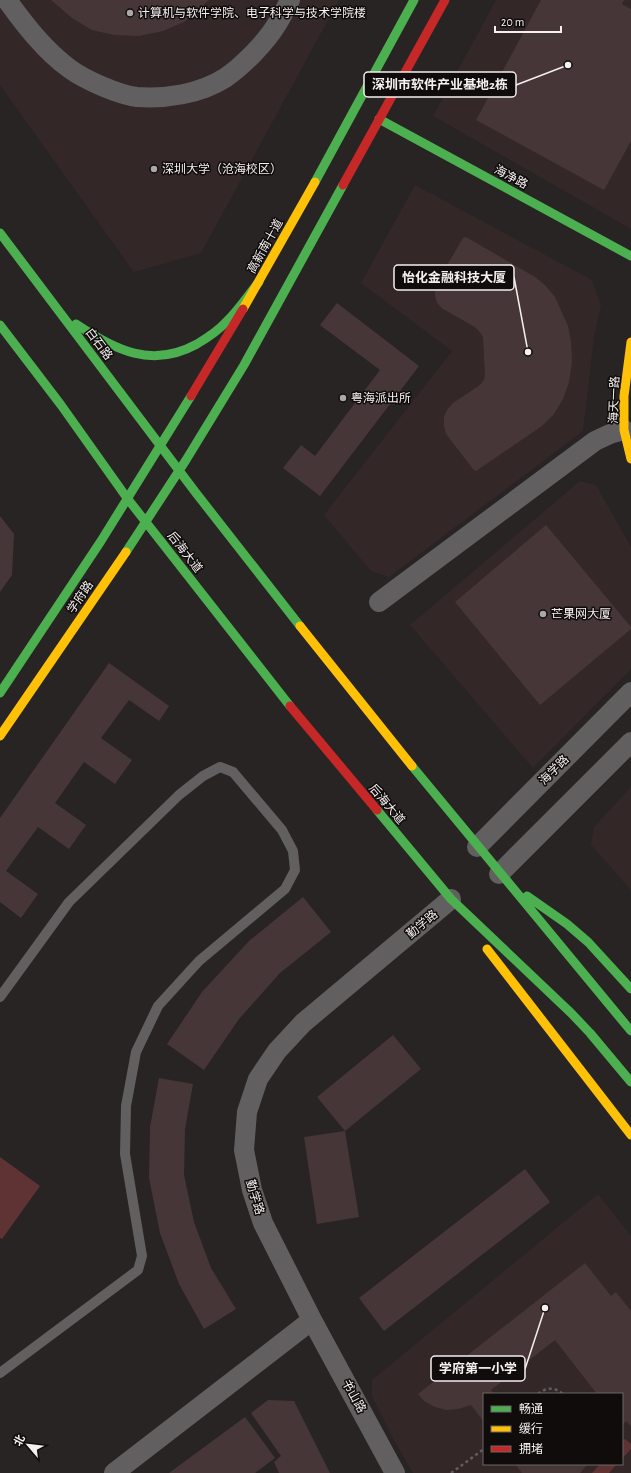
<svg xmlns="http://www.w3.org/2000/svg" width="631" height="1473" font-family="'Alegreya Sans','Noto Sans SC',sans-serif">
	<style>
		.built { fill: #342727; fill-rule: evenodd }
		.green { fill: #5f3333 }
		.building { fill: #473637 }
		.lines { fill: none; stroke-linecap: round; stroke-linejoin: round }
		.path { stroke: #5f5e5e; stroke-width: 2.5; stroke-dasharray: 3 3; stroke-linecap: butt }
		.lane { stroke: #615f5f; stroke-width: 10 }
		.street { stroke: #615f5f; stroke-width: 20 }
		.fast { stroke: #4caf50; stroke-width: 9 }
		.slow { stroke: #ffc107; stroke-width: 9 }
		.jam { stroke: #c62828; stroke-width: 9 }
		.poi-dot { fill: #ada8a8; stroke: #100c0c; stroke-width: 1.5 }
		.labels { text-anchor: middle; stroke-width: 3; stroke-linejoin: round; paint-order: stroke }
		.poi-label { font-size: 12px; fill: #f5efef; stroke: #100c0c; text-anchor: start }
		.street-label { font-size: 12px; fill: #f5efef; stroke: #100c0c }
		.leader { fill: none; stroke: #f5efef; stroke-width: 1.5 }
		.callout-dot { fill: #f5efef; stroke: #100c0c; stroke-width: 1.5 }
		.callout { fill: #100c0c; stroke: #f5efef; stroke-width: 1.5 }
		.callout-label { font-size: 13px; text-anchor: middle; font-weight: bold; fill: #f5efef }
	</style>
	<rect width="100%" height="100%" fill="#282424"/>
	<!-- built -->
	<path class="built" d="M 0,0 L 339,0 L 201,253 L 134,272 L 0,85 Z
		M 496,0 L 631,0 L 631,229 L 433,116 Z
		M 415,185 L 592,280 L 601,305 L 594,337 L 583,431 L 389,577 L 371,571 L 324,515 L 452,351 L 361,283 Z
		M 580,481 L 596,485 L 631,547 L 631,669 L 533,768 L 410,625 Z
		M 631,787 L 631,890 L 591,845 L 594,827 Z
		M 598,1194 L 631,1236 L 631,1473 L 413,1473 L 394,1440 L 372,1396 L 372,1380 ZM 484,1394 L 622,1394 L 622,1464 L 484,1464 Z"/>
	<!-- green -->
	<path class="green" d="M 0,1157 L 40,1186 L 2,1239 L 0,1238 Z
		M 625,1439 L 631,1444 L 631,1449 L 622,1459 L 622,1441 Z
		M 600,1464 L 617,1464 L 609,1473 L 592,1473 Z"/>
	<!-- building -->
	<path class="building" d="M 51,0 L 209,0 L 184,22 L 163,31 L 139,36 L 114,35 L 92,30 L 72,18 Z
		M 541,0 L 624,0 L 622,4 L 631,9 L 631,141 L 604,190 L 476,120 Z
		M 466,237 L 535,277 L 545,285 L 555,297 L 568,326 L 571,342 L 572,362 L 569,382 L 563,399 L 554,414 L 542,426 L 476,471 L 473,469 L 446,434 L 444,426 L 444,417 L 447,410 L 453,403 L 480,385 L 484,380 L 485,375 L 483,337 L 479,331 L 475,327 L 443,309 L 437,303 L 435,295 L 435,288 L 439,279 L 463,238 Z
		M 337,303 L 419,366 L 320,496 L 283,468 L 301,445 L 315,456 L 380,370 L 320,325 Z
		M 0,516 L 14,534 L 12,575 L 0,592 Z
		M 546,525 L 631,627 L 631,629 L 540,705 L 455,602 Z
		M 109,663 L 169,706 L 159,721 L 129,700 L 101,738 L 132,760 L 115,784 L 84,762 L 55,803 L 86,825 L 69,849 L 38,827 L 6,871 L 38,894 L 21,918 L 0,902 L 0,818 Z
		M 303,897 L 331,932 L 280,973 L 239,1019 L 204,1070 L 167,1044 L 202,992 L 249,941 Z
		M 393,1035 L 421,1069 L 345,1131 L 317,1097 Z
		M 159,1078 L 193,1084 L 185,1129 L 184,1175 L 194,1222 L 211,1268 L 236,1309 L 204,1329 L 179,1284 L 160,1233 L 149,1178 L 150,1127 Z
		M 345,1131 L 359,1217 L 317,1224 L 304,1137 Z
		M 525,1169 L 550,1202 L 384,1331 L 359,1298 Z
		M 585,1263 L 611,1296 L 616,1292 L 631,1311 L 631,1426 L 626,1421 L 622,1426 L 622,1394 L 597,1394 L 555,1340 L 491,1390 L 494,1394 L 484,1394 L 484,1422 L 471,1405 L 458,1409 L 446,1410 L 435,1407 L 424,1401 L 418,1394 Z
		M 268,1400 L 294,1401 L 330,1473 L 279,1473 L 274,1462 L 281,1456 L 251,1413 Z
		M 245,1417 L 275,1458 L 255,1473 L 169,1473 Z
		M 515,1464 L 588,1464 L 580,1473 L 522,1473 Z"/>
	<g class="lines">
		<!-- path -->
		<path class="path" d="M 538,1394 C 546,1387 555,1387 563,1394
			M 451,1473 L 484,1449"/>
		<!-- lane -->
		<path class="lane" d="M 0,997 L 69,902 L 179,795 L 203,776 L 220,767 L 233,772 L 282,830 L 293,851 L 295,870 L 285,889 L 199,961 L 158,1006 L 136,1052 L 126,1106 L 125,1154 L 142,1256 L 138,1270 L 0,1373"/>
		<!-- street -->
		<path class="street" d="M 7,0 C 25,25 45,51 70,69 C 85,80 119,95 137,97 C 166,99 200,94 225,78 C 243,66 266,42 277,24 C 282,16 286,8 290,0
			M 379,602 L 595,441 L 610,434 L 624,430
			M 477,847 L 631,692
			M 499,874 L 631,742
			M 114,1473 L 312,1320
			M 395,1473 L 312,1320 L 263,1223 L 252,1190 L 244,1150 L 247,1112 L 258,1079 L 277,1051 L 303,1023 L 451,899"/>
		<!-- fast -->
		<path class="fast" d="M 379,119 L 631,256
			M 315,182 L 414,0
			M 0,233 L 196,493 L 300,626
			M 76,324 C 115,350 152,369 197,344 C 207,338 218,331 226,322 C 239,310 248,295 259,282
			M 0,325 L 61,405 L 127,498 L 290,706
			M 126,552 L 186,460 L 244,365 L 343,185
			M 0,693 L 101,541 L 191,396
			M 412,766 L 631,1031
			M 377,810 L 451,899 L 571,1013 L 590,1033 L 631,1082
			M 527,896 L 567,924 L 588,942 L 631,989"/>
		<!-- slow -->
		<path class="slow" d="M 243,309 L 315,182
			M 631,342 L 624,396 L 624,430 L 631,459
			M 300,626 L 412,766
			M 0,736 L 126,552
			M 487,949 L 631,1135"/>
		<!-- jam -->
		<path class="jam" d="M 343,185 L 445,0
			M 191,396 L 243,309
			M 290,706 L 377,810"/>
	</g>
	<!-- markers -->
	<g class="poi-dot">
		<circle cx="130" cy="13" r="4"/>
		<circle cx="154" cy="169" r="4"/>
		<circle cx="343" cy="398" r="4"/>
		<circle cx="543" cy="614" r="4"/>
	</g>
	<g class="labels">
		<!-- poi labels -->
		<g class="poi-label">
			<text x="138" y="17">计算机与软件学院、电子科学与技术学院楼</text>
			<text x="162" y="173">深圳大学（沧海校区）</text>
			<text x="351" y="402">粤海派出所</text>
			<text x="551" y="618">芒果网大厦</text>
		</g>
		<!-- street labels -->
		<g class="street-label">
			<text transform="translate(511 177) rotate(28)" y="4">海净路</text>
			<text transform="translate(265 246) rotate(-61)" y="4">高新南十道</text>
			<text transform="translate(99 344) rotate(53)" y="4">白石路</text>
			<text transform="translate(614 400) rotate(-88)" y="4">海天一路</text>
			<text transform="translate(185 552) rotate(52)" y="4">后海大道</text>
			<text transform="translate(80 597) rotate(-56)" y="4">学府路</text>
			<text transform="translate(554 770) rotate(-45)" y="4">海学路</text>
			<text transform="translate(387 804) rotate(50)" y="4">后海大道</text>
			<text transform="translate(422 924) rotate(-40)" y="4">勤学路</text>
			<text transform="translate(255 1197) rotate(73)" y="4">勤学路</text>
			<text transform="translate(354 1396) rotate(61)" y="4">书山路</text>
		</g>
	</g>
	<!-- callouts -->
	<path class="leader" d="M568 65L516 85M528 352L514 277M545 1308L525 1369"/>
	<g class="callout-dot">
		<circle cx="568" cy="65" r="4"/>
		<circle cx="528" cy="352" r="4"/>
		<circle cx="545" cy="1308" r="4"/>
	</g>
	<g class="callout">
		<rect x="364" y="72" width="152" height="25" rx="4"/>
		<rect x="394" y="265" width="120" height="25" rx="4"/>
		<rect x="431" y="1356" width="94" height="25" rx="4"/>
	</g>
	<g class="callout-label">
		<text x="440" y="89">深圳市软件产业基地2栋</text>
		<text x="454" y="282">怡化金融科技大厦</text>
		<text x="478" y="1373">学府第一小学</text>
	</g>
	<!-- legend -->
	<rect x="483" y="1393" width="140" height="72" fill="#100c0c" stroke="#6c6767"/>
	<rect x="491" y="1406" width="20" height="6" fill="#4caf50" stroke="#6c6767"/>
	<text x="519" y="1413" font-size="12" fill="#f5efef">畅通</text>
	<rect x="491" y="1426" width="20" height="6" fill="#ffc107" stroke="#6c6767"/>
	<text x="519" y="1433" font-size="12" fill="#f5efef">缓行</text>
	<rect x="491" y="1446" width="20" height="6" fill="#c62828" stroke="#6c6767"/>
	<text x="519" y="1453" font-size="12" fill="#f5efef">拥堵</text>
	<!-- north arrow -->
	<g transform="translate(28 1445) rotate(298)" stroke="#100c0c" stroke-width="3" paint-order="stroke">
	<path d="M0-3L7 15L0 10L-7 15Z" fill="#f5efef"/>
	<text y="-6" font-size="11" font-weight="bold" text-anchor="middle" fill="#f5efef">北</text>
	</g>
	<!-- scale -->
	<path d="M495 26v6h66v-6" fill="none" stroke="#f5efef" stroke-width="2"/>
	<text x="501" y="26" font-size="12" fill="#f5efef" stroke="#100c0c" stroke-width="3" paint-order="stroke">20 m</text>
</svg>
